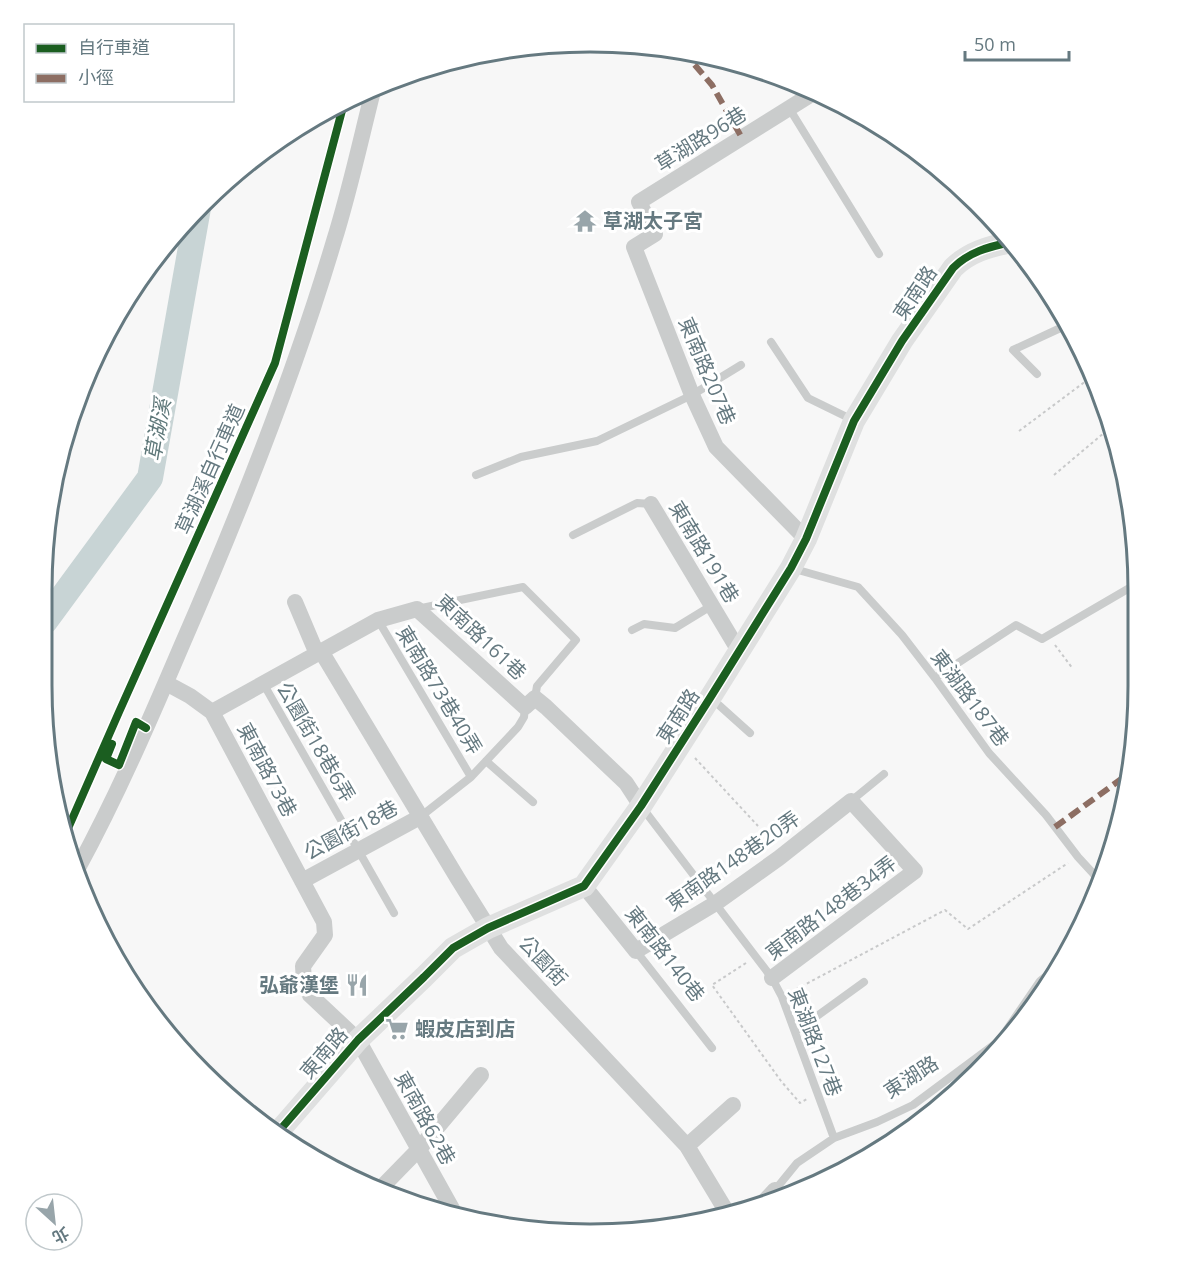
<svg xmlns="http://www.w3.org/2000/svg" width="1181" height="1276" font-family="'Open Sans','Noto Sans TC',sans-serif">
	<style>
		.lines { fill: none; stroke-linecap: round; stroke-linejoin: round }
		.river { stroke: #c8d4d5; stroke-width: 26 }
		.path { stroke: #c8c9ca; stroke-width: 2; stroke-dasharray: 3 3; stroke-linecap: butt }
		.lane { stroke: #cacccc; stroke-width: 8 }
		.street { stroke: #cacccc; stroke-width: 16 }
		.secondary { stroke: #dfe0e0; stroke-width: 22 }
		.quiet { stroke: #8d6e63; stroke-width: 6; stroke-dasharray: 12 6; stroke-linecap: butt }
		.cycleway-casing { stroke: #fff; stroke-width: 11 }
		.cycleway { stroke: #1b5e20; stroke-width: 8 }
		.labels { text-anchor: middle; stroke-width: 6; stroke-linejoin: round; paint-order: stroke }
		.street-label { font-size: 20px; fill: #657980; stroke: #fff }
		.poi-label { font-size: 20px; font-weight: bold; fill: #657980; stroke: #fff; text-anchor: start }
		.water-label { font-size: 21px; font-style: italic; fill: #5f787a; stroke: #fff }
		.rim { fill: none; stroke: #657980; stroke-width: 3 }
	</style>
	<rect width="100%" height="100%" fill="#f7f7f7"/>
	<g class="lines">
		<!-- river -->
		<path class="river" d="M 45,621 L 150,478 L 198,208"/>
		<!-- path -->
		<path class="path" d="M 1019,431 L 1094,375
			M 1054,475 L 1111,427
			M 1055,645 L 1073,669
			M 695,758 L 758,826
			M 746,963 L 712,985 L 781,1081 L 800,1103 L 807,1099
			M 791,992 L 945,910 L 968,929 L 1068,863"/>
		<!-- lane -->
		<path class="lane" d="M 789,108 L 879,254
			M 771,342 L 808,398 L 853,420
			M 1037,374 L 1013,350 L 1067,325
			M 476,475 L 521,457 L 597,441 L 692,395 L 741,365
			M 573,535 L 637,503 L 651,504
			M 791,568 L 858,587 L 902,635 L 935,678 L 989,753 L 1046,815 L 1078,857 L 1101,882
			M 417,609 L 523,587 L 576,640 L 537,686 L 535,698
			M 378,620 L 471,777
			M 632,630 L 644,624 L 675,628 L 711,606
			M 935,678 L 1016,625 L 1042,639 L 1138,583
			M 263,683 L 394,913
			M 711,698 L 750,733
			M 486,761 L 533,802
			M 851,801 L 884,774
			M 641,806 L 772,978 L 782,997 L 834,1138
			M 420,817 L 471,777 L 518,727 L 524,717 L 525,707
			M 1114,840 L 1115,839
			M 636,951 L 712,1048
			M 795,1032 L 864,982
			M 775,1190 L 797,1163 L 834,1138 L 877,1122 L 913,1105 L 999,1041 L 1040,981 L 1064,961"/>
		<!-- street -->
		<path class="street" d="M 651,504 L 739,651
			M 806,539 L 716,447 L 692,395 L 634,247 L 655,234 L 639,202 L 815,92
			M 295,602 L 317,654
			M 321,651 L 458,879 L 501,948 L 687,1146 L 728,1214
			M 166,683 L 190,696 L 212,712
			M 78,868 C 117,796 149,722 181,647 C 239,514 293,379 334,241 C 350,190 361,138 374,87
			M 302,881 L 420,817
			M 584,886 L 636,951 L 716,903 L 779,858 L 851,801 L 915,871 L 772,978
			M 687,1146 L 733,1105
			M 380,1189 L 419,1149 L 481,1075
			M 762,1204 L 775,1190
			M 456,1216 L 358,1040 L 310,995 L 304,981 L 303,966 L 325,935 L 324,922 L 212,712 L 378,620 L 417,609 L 525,707 L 535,698 L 546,707 L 626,783 L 641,806"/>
		<!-- secondary -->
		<path class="secondary" d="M 279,1131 L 358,1040 L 424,977 L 453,948 L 488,928 L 584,886 L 641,806 L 710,698 L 791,568 L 806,539 L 854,421 L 902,341 L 953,268 C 969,252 988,247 1011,242"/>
		<!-- quiet -->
		<path class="quiet" d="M 683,51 L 712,85 L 742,138
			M 1055,827 L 1131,772"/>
		<!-- cycleway casing -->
		<g class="cycleway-casing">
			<path id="cycleway" d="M 112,744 L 106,759 L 119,765 L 136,722 L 146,728
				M 66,833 L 119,712 L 275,363 L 344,103
				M 279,1131 L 358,1040 L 424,977 L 453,948 L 488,928 L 584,886 L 641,806 L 710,698 L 791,568 L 806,539 L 854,421 L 902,341 L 953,268 C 969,252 988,247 1011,242"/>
		</g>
		<!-- cycleway -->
		<use href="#cycleway" class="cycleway"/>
	</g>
	<!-- icons -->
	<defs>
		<g id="temple-bare" transform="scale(1.8)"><path d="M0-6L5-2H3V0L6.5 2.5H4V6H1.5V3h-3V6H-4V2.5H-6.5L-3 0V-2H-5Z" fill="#98a5aa" stroke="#fff" stroke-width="2.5" paint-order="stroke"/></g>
		<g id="restaurant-bare" transform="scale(1.8)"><path d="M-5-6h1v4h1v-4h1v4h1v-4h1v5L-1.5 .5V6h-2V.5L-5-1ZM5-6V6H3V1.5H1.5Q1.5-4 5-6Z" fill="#98a5aa" stroke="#fff" stroke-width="2.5" paint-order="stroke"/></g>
		<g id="supermarket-bare" transform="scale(1.8)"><path d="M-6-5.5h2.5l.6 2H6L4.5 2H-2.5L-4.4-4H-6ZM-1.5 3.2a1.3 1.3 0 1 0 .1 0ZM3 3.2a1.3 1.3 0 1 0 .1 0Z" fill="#98a5aa" stroke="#fff" stroke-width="2.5" paint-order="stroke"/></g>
	</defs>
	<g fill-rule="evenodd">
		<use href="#temple-bare" x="585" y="221"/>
		<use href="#restaurant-bare" x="357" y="985"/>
		<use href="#supermarket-bare" x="397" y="1029"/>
	</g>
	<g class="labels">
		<!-- street labels -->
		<g class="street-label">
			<text transform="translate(701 139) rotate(-32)" y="7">草湖路96巷</text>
			<text transform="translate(915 293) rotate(-56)" y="7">東南路</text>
			<text transform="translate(707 371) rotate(67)" y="7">東南路207巷</text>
			<text transform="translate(210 469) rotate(-66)" y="7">草湖溪自行車道</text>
			<text transform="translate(704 552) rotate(59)" y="7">東南路191巷</text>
			<text transform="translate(481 637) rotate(43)" y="7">東南路161巷</text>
			<text transform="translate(439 690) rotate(59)" y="7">東南路73巷40弄</text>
			<text transform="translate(970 698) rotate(53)" y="7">東湖路187巷</text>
			<text transform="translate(678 716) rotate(-57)" y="7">東南路</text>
			<text transform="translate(316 742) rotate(60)" y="7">公園街18巷6弄</text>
			<text transform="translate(267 770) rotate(62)" y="7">東南路73巷</text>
			<text transform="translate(351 830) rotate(-28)" y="7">公園街18巷</text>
			<text transform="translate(733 861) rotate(-35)" y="7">東南路148巷20弄</text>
			<text transform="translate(831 908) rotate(-37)" y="7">東南路148巷34弄</text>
			<text transform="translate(665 954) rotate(52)" y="7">東南路140巷</text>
			<text transform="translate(543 961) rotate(47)" y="7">公園街</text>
			<text transform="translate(815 1042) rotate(69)" y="7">東湖路127巷</text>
			<text transform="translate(324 1053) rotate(-49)" y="7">東南路</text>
			<text transform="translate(911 1077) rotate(-33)" y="7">東湖路</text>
			<text transform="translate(425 1118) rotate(61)" y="7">東南路62巷</text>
		</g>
		<!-- poi labels -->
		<g class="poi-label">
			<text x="603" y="228">草湖太子宮</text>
			<text x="339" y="992" text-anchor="end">弘爺漢堡</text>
			<text x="415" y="1036">蝦皮店到店</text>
		</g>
		<!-- water labels -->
		<g class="water-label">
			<text transform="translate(158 430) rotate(-80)" y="7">草湖溪</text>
		</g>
	</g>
	<!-- crop -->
	<path d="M0 0H1181V1276H0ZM590 52H590A538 538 0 0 1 1128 590V686A538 538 0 0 1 590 1224H590A538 538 0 0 1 52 686V590A538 538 0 0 1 590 52Z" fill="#fff" fill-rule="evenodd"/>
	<path class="rim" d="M590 52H590A538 538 0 0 1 1128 590V686A538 538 0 0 1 590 1224H590A538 538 0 0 1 52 686V590A538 538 0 0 1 590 52Z"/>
	<!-- legend -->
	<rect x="24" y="24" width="210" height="78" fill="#ffffff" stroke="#c1c9cc" stroke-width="1.5"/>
	<rect x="36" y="44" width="30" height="9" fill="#1b5e20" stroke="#c1c9cc" stroke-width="1.5"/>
	<text x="78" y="54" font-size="18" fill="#657980">自行車道</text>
	<rect x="36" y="74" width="30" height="9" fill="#8d6e63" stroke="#c1c9cc" stroke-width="1.5"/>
	<text x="78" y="84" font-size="18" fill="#657980">小徑</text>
	<!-- north arrow -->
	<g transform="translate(54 1222) rotate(153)"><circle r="28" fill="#ffffff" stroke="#c1c9cc" stroke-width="1.5"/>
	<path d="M0-4.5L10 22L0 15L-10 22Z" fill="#98a5aa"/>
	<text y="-9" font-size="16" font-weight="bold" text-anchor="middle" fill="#657980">北</text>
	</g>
	<!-- scale -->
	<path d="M965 51v9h104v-9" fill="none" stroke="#657980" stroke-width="3"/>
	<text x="974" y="51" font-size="18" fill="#657980" stroke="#ffffff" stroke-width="4.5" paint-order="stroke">50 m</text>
</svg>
